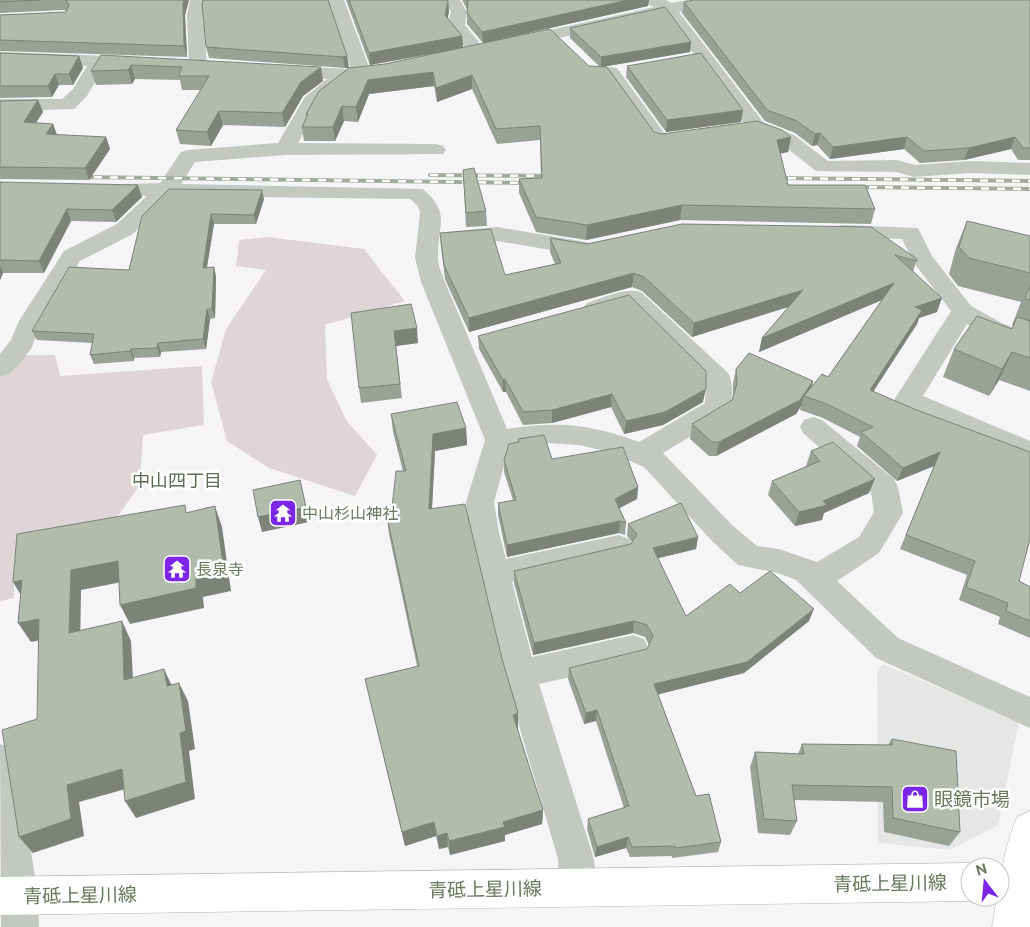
<svg xmlns="http://www.w3.org/2000/svg" width="1030" height="927" font-family="'Public Sans','Noto Sans JP',sans-serif">
	<style>
		.built { fill: #e6e6e5 }
		.green { fill: #dfd5d7 }
		.lines { fill: none; stroke-linecap: round; stroke-linejoin: round }
		.major-casing { stroke: #b3baaf; stroke-width: 1 }
		.minor { fill: #c3c9c0; fill-rule: evenodd }
		.major { fill: #fff; fill-rule: evenodd }
		.rail-casing { stroke: #a2ac9d; stroke-width: 4 }
		.rail { stroke: #fff; stroke-width: 2.5; stroke-dasharray: 8; stroke-linecap: butt }
		.wall { fill: #9aa195 }
		.shaded-wall { fill: #7d8379 }
		.building { fill: #b3bbad; stroke: #7d8379 }
		.labels { text-anchor: middle; stroke-width: 5; stroke-linejoin: round; paint-order: stroke }
		.poi-label { font-size: 16px; fill: #677a5e; stroke: #fff; text-anchor: start }
		.neighbourhood-label { font-size: 18px; fill: #5c6b54; stroke: #fff }
		.near-poi-label { font-size: 19px; fill: #677a5e; stroke: #fff; text-anchor: start }
		.near-street-label { font-size: 19px; fill: #677a5e; stroke: #fff }
	</style>
	<rect width="100%" height="100%" fill="#f7f4f7"/>
	<!-- built -->
	<path class="built" d="M 883,664 L 1019,722 L 998,825 L 950,850 L 878,843 L 877,671 Z"/>
	<!-- green -->
	<path class="green" d="M 267,237 L 364,249 L 405,301 L 325,325 L 327,379 L 346,420 L 377,455 L 355,496 L 269,468 L 227,441 L 211,382 L 226,329 L 266,270 L 236,266 L 239,240 Z
		M 20,355 L 55,355 L 60,376 L 202,366 L 204,425 L 143,435 L 140,485 L 105,534 L 34,549 L 14,561 L 14,598 L 0,601 L 0,375 Z"/>
	<g class="lines">
		<!-- major casing -->
		<g class="major-casing">
			<path id="major" d="M 1030,811 L 1030,927 L 992,927 L 997,897 L 1000,897 C 1000,870 1007,841 1017,817 Z
				M 970,863 L 979,867 L 970,867 L 970,897 L 979,897 L 970,901 L 0,915 L 0,877 Z"/>
		</g>
		<!-- minor -->
		<path class="minor" d="M 190,0 L 206,0 L 203,15 L 207,65 L 204,69 L 192,69 L 189,65 L 187,15 Z
			M 328,0 L 344,0 L 369,67 L 384,68 L 387,72 L 384,76 L 349,80 L 320,104 L 298,143 L 436,144 L 443,146 L 446,150 L 443,154 L 285,155 L 195,162 L 181,184 L 423,189 C 451,214 438,223 438,256 C 437,264 442,274 445,282 L 507,429 C 558,421 590,424 639,442 L 705,403 L 706,381 L 629,306 L 595,316 L 587,313 L 583,308 L 587,303 C 603,298 625,287 641,292 L 728,373 C 734,383 733,403 727,414 L 663,453 L 732,525 L 757,546 L 779,549 L 817,562 L 859,537 L 874,512 L 871,492 L 804,434 L 800,427 L 804,420 L 813,417 L 822,420 L 894,479 L 898,487 L 903,513 L 879,553 L 837,581 L 898,638 L 1030,697 L 1030,728 L 876,658 L 796,580 L 778,573 L 738,565 L 712,541 L 644,467 L 609,452 L 579,445 L 546,443 L 509,448 L 494,502 L 499,533 L 506,559 L 619,535 L 629,539 L 634,547 L 629,555 L 619,559 L 512,582 L 532,657 L 633,635 L 644,639 L 649,649 L 644,659 L 633,663 L 539,684 L 594,859 L 597,888 L 591,901 L 578,907 L 565,901 L 559,888 L 558,859 L 504,674 L 469,533 L 466,502 L 485,440 L 421,282 L 415,258 L 420,213 L 418,206 L 410,199 L 171,196 L 133,234 L 80,261 L 43,321 L 31,349 L 17,367 L 9,374 L 0,377 L 0,354 L 11,340 L 19,321 L 64,251 L 117,224 L 147,196 L 96,193 L 92,189 L 96,185 L 160,183 L 181,152 L 188,150 L 278,143 L 305,97 L 327,79 L 284,76 L 278,75 L 275,71 L 278,67 L 284,66 L 351,69 Z
			M 444,0 L 460,0 L 467,12 L 465,25 L 486,51 L 483,55 L 471,55 L 450,29 L 447,25 L 451,12 Z
			M 647,0 L 666,0 L 672,3 L 687,0 L 718,0 L 716,4 L 679,12 L 764,123 L 794,135 L 828,161 L 897,160 L 915,165 L 971,161 L 1030,163 L 1030,175 L 971,173 L 914,177 L 896,172 L 816,171 L 780,143 L 750,131 L 665,15 L 518,47 L 512,46 L 509,42 L 512,38 L 518,37 L 654,7 L 649,5 Z
			M 0,52 L 136,57 L 142,58 L 145,62 L 142,66 L 104,66 L 87,96 L 74,109 L 0,111 L 0,99 L 62,99 L 73,89 L 87,66 L 0,62 Z
			M 611,67 L 617,68 L 665,134 L 673,136 L 676,140 L 673,144 L 660,147 L 653,145 L 602,72 L 605,68 Z
			M 842,225 L 918,228 L 932,256 L 971,306 L 1000,322 L 1030,335 L 1030,352 L 982,334 L 967,324 L 923,396 L 1030,441 L 1030,462 L 898,406 L 894,400 L 951,311 L 914,263 L 902,239 L 834,237 L 831,232 L 834,227 Z
			M 497,227 L 586,242 L 594,244 L 597,249 L 594,254 L 586,256 L 497,241 L 455,244 L 447,242 L 444,237 L 447,232 Z
			M 0,744 L 12,749 L 17,760 L 38,896 L 39,927 L 1,927 Z"/>
		<!-- major -->
		<use href="#major" class="major"/>
		<!-- rail casing -->
		<g class="rail-casing">
			<path id="rail" d="M 430,175 L 555,176
				M 78,177 L 533,183
				M 772,178 L 1030,181
				M 853,187 L 1030,189"/>
		</g>
		<!-- rail -->
		<use href="#rail" class="rail"/>
	</g>
	<!-- wall -->
	<path class="wall" d="M 0,0 L 189,0 L 185,15 L 187,57 L 0,51 L 0,15 L 66,12 L 66,11 L 63,10 L 0,13 Z
		M 346,0 L 448,0 L 449,12 L 447,18 L 462,36 L 463,48 L 589,66 L 600,67 L 570,38 L 570,28 L 691,42 L 690,52 L 602,67 L 654,132 L 662,134 L 791,137 L 788,152 L 780,153 L 788,185 L 875,209 L 871,224 L 680,220 L 586,240 L 536,232 L 519,193 L 519,179 L 541,178 L 540,140 L 497,144 L 472,89 L 437,102 L 434,86 L 369,94 L 358,122 L 344,121 L 335,141 L 304,141 L 302,127 L 307,117 L 306,114 L 385,64 L 457,49 L 370,65 Z
		M 462,0 L 649,0 L 648,6 L 483,43 L 467,24 L 467,9 Z
		M 1030,0 L 1030,160 L 1018,160 L 1011,149 L 964,160 L 920,163 L 904,149 L 830,159 L 817,145 L 812,146 L 795,133 L 765,121 L 682,13 L 684,2 Z
		M 206,47 L 347,56 L 349,68 L 345,68 L 209,58 Z
		M 0,53 L 79,56 L 83,68 L 73,85 L 59,85 L 52,97 L 0,98 Z
		M 101,55 L 323,81 L 303,96 L 285,127 L 223,125 L 211,146 L 180,144 L 176,130 L 201,90 L 182,90 L 180,80 L 135,79 L 132,84 L 96,85 L 91,71 Z
		M 627,66 L 743,110 L 741,122 L 666,132 L 626,77 Z
		M 38,100 L 43,112 L 36,123 L 53,124 L 57,135 L 106,137 L 110,149 L 89,180 L 0,179 L 0,101 Z
		M 463,170 L 486,211 L 487,226 L 466,227 Z
		M 0,182 L 142,197 L 116,222 L 71,221 L 44,273 L 3,273 L 0,280 Z
		M 264,199 L 256,224 L 214,224 L 207,268 L 214,267 L 216,277 L 215,318 L 210,319 L 206,349 L 161,352 L 160,357 L 134,358 L 134,361 L 94,364 L 90,355 L 93,343 L 37,340 L 32,331 L 129,270 L 142,216 Z
		M 967,221 L 1030,236 L 1030,391 L 999,380 L 989,396 L 943,377 L 954,349 L 1012,329 L 1013,326 L 1012,325 L 1021,302 L 958,286 L 949,274 L 956,248 Z
		M 682,224 L 917,259 L 913,272 L 937,312 L 919,318 L 917,324 L 873,392 L 914,409 L 1019,581 L 1030,587 L 1030,638 L 998,624 L 1000,617 L 959,600 L 967,575 L 900,549 L 934,466 L 897,481 L 857,446 L 860,437 L 823,418 L 800,410 L 801,406 L 796,414 L 716,456 L 709,456 L 690,439 L 692,424 L 732,400 L 733,395 L 733,383 L 736,369 L 813,381 L 812,387 L 828,377 L 882,300 L 759,352 L 762,338 L 789,307 L 692,337 L 642,291 L 632,287 L 469,332 L 445,279 L 441,247 L 440,233 L 505,275 L 555,264 L 550,252 L 550,238 L 587,244 Z
		M 351,313 L 418,343 L 396,346 L 402,398 L 361,403 L 359,388 Z
		M 478,336 L 703,402 L 663,425 L 624,434 L 611,407 L 552,423 L 523,425 L 506,392 L 503,392 L 479,349 Z
		M 391,414 L 466,428 L 467,445 L 435,451 L 432,509 L 502,659 L 518,713 L 518,729 L 517,729 L 543,810 L 542,824 L 505,835 L 505,841 L 450,855 L 448,847 L 439,849 L 436,836 L 405,846 L 365,679 L 417,666 L 389,534 L 387,517 L 391,516 L 403,471 L 393,432 Z
		M 518,439 L 552,459 L 638,487 L 637,499 L 619,508 L 626,523 L 625,535 L 619,533 L 507,557 L 498,515 L 498,503 L 513,500 L 504,472 L 504,460 L 518,442 Z
		M 811,451 L 869,493 L 824,513 L 822,520 L 795,526 L 768,495 L 772,481 L 807,466 L 806,466 Z
		M 628,524 L 698,537 L 696,549 L 658,558 L 686,616 L 740,593 L 809,621 L 744,673 L 658,694 L 696,796 L 721,842 L 718,852 L 672,858 L 672,856 L 630,857 L 626,848 L 595,857 L 587,829 L 588,819 L 624,808 L 596,721 L 584,724 L 568,679 L 569,668 L 647,649 L 649,645 L 645,637 L 633,633 L 533,655 L 514,583 L 514,571 L 631,544 L 632,542 L 627,536 Z
		M 892,739 L 960,832 L 949,846 L 884,832 L 883,802 L 794,800 L 797,821 L 790,835 L 758,833 L 750,767 L 755,752 L 798,754 L 802,744 L 888,745 Z"/>
	<!-- shaded-wall -->
	<path class="shaded-wall" d="M 184,0 L 189,0 L 185,15 L 187,57 L 184,46 L 183,4 Z
		M 628,0 L 649,0 L 648,6 L 483,43 L 482,32 Z
		M 448,1 L 449,12 L 446,26 L 445,15 Z
		M 462,36 L 463,48 L 370,65 L 369,53 Z
		M 691,42 L 690,52 L 601,67 L 601,57 Z
		M 79,56 L 83,68 L 73,85 L 69,74 Z
		M 347,56 L 349,68 L 345,68 L 343,57 Z
		M 131,65 L 135,79 L 132,84 L 128,70 Z
		M 321,67 L 323,81 L 303,96 L 285,127 L 282,113 L 301,82 Z
		M 433,72 L 434,86 L 369,94 L 358,122 L 356,107 L 368,80 Z
		M 55,74 L 59,85 L 52,97 L 48,86 Z
		M 472,75 L 472,89 L 437,102 L 436,88 Z
		M 38,100 L 43,112 L 28,134 L 24,122 Z
		M 342,106 L 344,121 L 335,141 L 333,127 Z
		M 743,110 L 741,122 L 666,132 L 667,120 Z
		M 219,111 L 223,125 L 211,146 L 207,132 Z
		M 53,124 L 57,135 L 46,134 Z
		M 820,133 L 817,145 L 812,146 L 815,134 Z
		M 106,137 L 110,149 L 89,180 L 85,168 Z
		M 791,137 L 788,152 L 774,155 L 777,140 Z
		M 907,137 L 904,149 L 830,159 L 833,147 Z
		M 1015,137 L 1011,149 L 964,160 L 969,148 Z
		M 138,185 L 142,197 L 116,222 L 112,210 Z
		M 262,190 L 264,199 L 256,224 L 254,215 Z
		M 682,205 L 680,220 L 586,240 L 587,225 Z
		M 67,209 L 71,221 L 44,273 L 39,261 Z
		M 211,214 L 214,224 L 205,277 L 203,268 Z
		M 0,265 L 3,273 L 0,280 Z
		M 214,267 L 216,277 L 215,318 L 212,309 Z
		M 634,273 L 632,287 L 469,332 L 469,318 Z
		M 894,283 L 889,297 L 759,352 L 762,338 Z
		M 803,290 L 800,303 L 692,337 L 694,323 Z
		M 942,298 L 937,312 L 919,318 L 917,324 L 865,404 L 870,390 L 915,307 Z
		M 207,309 L 210,319 L 206,349 L 203,339 Z
		M 417,328 L 418,343 L 396,346 L 402,398 L 394,331 Z
		M 158,343 L 161,352 L 160,357 L 157,348 Z
		M 131,349 L 134,358 L 134,361 L 130,351 Z
		M 1012,352 L 999,380 L 989,396 L 1002,369 Z
		M 505,379 L 506,392 L 503,392 L 503,380 Z
		M 813,381 L 809,396 L 804,396 L 801,406 L 796,414 L 716,456 L 719,442 Z
		M 706,389 L 703,402 L 663,425 L 624,434 L 626,421 Z
		M 612,394 L 611,407 L 552,423 L 552,410 Z
		M 466,428 L 467,445 L 435,451 L 431,526 L 429,509 L 433,434 Z
		M 940,452 L 934,466 L 897,481 L 903,468 Z
		M 875,479 L 869,493 L 824,513 L 822,520 L 795,526 L 799,512 Z
		M 300,480 L 309,522 L 262,532 L 258,517 Z
		M 638,487 L 637,499 L 614,511 L 615,499 Z
		M 215,506 L 222,527 L 231,591 L 203,597 L 204,608 L 130,624 L 120,605 L 196,577 Z
		M 620,521 L 619,533 L 507,557 L 507,545 Z
		M 698,537 L 696,549 L 651,560 L 653,548 Z
		M 118,561 L 127,581 L 81,590 L 80,652 L 69,633 L 71,570 Z
		M 22,580 L 25,602 L 13,582 Z
		M 814,609 L 809,621 L 744,673 L 652,696 L 654,684 Z
		M 39,619 L 51,638 L 31,642 L 18,623 Z
		M 122,621 L 131,641 L 134,699 L 124,680 Z
		M 634,621 L 633,633 L 533,655 L 534,643 Z
		M 164,669 L 173,688 L 167,686 Z
		M 179,683 L 188,701 L 195,749 L 189,751 L 195,799 L 136,818 L 125,801 Z
		M 597,710 L 596,721 L 584,724 L 586,713 Z
		M 518,713 L 518,729 L 513,730 L 513,715 Z
		M 122,769 L 133,787 L 79,802 L 84,836 L 33,853 L 19,837 L 67,785 Z
		M 543,810 L 542,824 L 505,835 L 505,841 L 450,855 L 449,841 L 503,822 Z
		M 434,822 L 436,836 L 405,846 L 402,832 Z
		M 447,833 L 448,847 L 439,849 L 437,836 Z
		M 628,837 L 626,848 L 595,857 L 597,847 Z"/>
	<!-- building -->
	<path class="building" d="M 0,0 L 41,0 L 0,2 Z
		M 65,0 L 184,0 L 183,4 L 184,46 L 0,40 L 0,15 L 66,12 L 69,5 L 66,0 Z
		M 203,0 L 328,0 L 347,56 L 343,57 L 206,47 L 202,4 Z
		M 349,0 L 448,0 L 448,1 L 445,15 L 462,36 L 369,53 Z
		M 468,0 L 628,0 L 482,32 L 467,13 Z
		M 694,0 L 1030,0 L 1030,148 L 1023,148 L 1015,137 L 969,148 L 924,151 L 907,137 L 833,147 L 820,133 L 815,134 L 797,121 L 767,110 L 684,2 Z
		M 665,7 L 691,42 L 601,57 L 570,28 Z
		M 550,29 L 589,66 L 607,67 L 654,132 L 662,134 L 757,121 L 782,130 L 791,137 L 777,140 L 788,185 L 865,185 L 875,209 L 682,205 L 587,225 L 536,217 L 519,179 L 542,178 L 540,126 L 496,129 L 472,75 L 436,88 L 433,72 L 368,80 L 356,107 L 342,106 L 333,127 L 302,127 L 308,114 L 306,114 L 319,91 L 349,68 L 385,64 Z
		M 0,53 L 79,56 L 69,74 L 55,74 L 48,86 L 0,86 Z
		M 701,53 L 743,110 L 667,120 L 627,66 Z
		M 101,55 L 321,67 L 301,82 L 282,113 L 219,111 L 207,132 L 176,130 L 209,76 L 179,76 L 182,67 L 131,65 L 128,70 L 91,71 Z
		M 38,100 L 24,122 L 53,124 L 46,134 L 106,137 L 85,168 L 0,167 L 0,101 Z
		M 474,168 L 486,211 L 466,213 L 463,170 Z
		M 0,182 L 138,185 L 112,210 L 67,209 L 39,261 L 0,260 Z
		M 169,189 L 262,190 L 254,215 L 211,214 L 203,268 L 214,267 L 212,309 L 207,309 L 203,339 L 158,343 L 157,348 L 131,349 L 130,351 L 90,355 L 94,334 L 32,331 L 69,267 L 129,270 L 142,216 Z
		M 967,221 L 1030,236 L 1030,273 L 969,258 L 959,247 Z
		M 682,224 L 871,227 L 917,259 L 917,261 L 895,255 L 942,298 L 915,307 L 922,310 L 870,390 L 914,409 L 1030,452 L 1030,539 L 1019,581 L 1030,587 L 1030,621 L 1006,611 L 1008,603 L 966,587 L 975,561 L 906,535 L 940,452 L 903,468 L 861,432 L 873,427 L 827,404 L 804,396 L 822,374 L 828,377 L 894,283 L 762,338 L 803,290 L 694,323 L 644,277 L 634,273 L 469,318 L 444,265 L 440,233 L 491,229 L 505,275 L 561,263 L 550,238 L 587,244 Z
		M 1030,285 L 1030,300 L 1025,298 Z
		M 629,295 L 706,371 L 706,389 L 665,412 L 626,421 L 612,394 L 552,410 L 523,412 L 505,379 L 503,380 L 478,336 Z
		M 411,304 L 417,328 L 394,331 L 400,384 L 359,388 L 351,313 Z
		M 977,316 L 1012,329 L 1017,317 L 1030,321 L 1030,358 L 1012,352 L 1002,369 L 954,349 Z
		M 749,353 L 813,381 L 800,400 L 719,442 L 712,442 L 692,424 L 732,400 L 737,384 L 736,369 Z
		M 457,402 L 466,428 L 433,434 L 429,509 L 465,504 L 502,659 L 518,713 L 513,715 L 543,810 L 503,822 L 505,827 L 449,841 L 447,833 L 437,836 L 434,822 L 402,832 L 365,679 L 419,666 L 387,517 L 391,516 L 396,471 L 406,471 L 391,414 Z
		M 544,435 L 552,459 L 623,447 L 638,487 L 615,499 L 626,523 L 620,521 L 507,545 L 498,503 L 516,500 L 504,460 L 509,444 L 519,442 L 518,439 Z
		M 833,442 L 875,479 L 823,501 L 827,505 L 799,512 L 772,481 L 820,461 L 811,451 Z
		M 300,480 L 306,507 L 258,517 L 253,490 Z
		M 681,503 L 698,537 L 653,548 L 686,616 L 730,584 L 740,593 L 770,571 L 814,609 L 747,662 L 654,684 L 696,796 L 709,794 L 721,842 L 675,848 L 675,846 L 632,847 L 628,837 L 597,847 L 588,819 L 629,806 L 597,710 L 586,713 L 569,668 L 647,649 L 653,636 L 647,625 L 634,621 L 534,643 L 514,571 L 631,544 L 637,534 L 628,524 Z
		M 185,505 L 186,513 L 215,506 L 224,571 L 196,577 L 196,588 L 120,605 L 118,561 L 71,570 L 69,633 L 122,621 L 124,680 L 164,669 L 167,686 L 179,683 L 186,731 L 180,733 L 186,782 L 125,801 L 122,769 L 67,785 L 71,819 L 19,837 L 2,730 L 37,719 L 39,619 L 18,623 L 22,580 L 13,582 L 17,534 Z
		M 892,739 L 956,751 L 960,832 L 893,818 L 892,787 L 792,785 L 797,821 L 764,819 L 755,752 L 804,754 L 802,744 L 892,745 Z"/>
	<!-- icons -->
	<defs>
		<g id="temple-square" transform="scale(1.4375)"><rect x="-9" y="-9" width="18" height="18" rx="4" fill="#7b25e7" stroke="#fff"/><path d="M0-6L5-2H3V0L6.5 2.5H4V6H1.5V3h-3V6H-4V2.5H-6.5L-3 0V-2H-5Z" fill="#fff"/></g>
		<g id="shop-square" transform="scale(1.4375)"><rect x="-9" y="-9" width="18" height="18" rx="4" fill="#7b25e7" stroke="#fff"/><path d="M-5-2.5h2.3a2.7 3.5 0 0 1 5.4 0H5L5.5 6h-11ZM-1.5-2.5h3a1.5 2.3 0 0 0-3 0Z" fill="#fff"/></g>
	</defs>
	<g fill-rule="evenodd">
		<use href="#temple-square" x="283" y="513"/>
		<use href="#temple-square" x="177" y="569"/>
		<use href="#shop-square" x="915" y="799"/>
	</g>
	<g class="labels">
		<!-- poi labels -->
		<g class="poi-label">
			<text x="302" y="519">中山杉山神社</text>
			<text x="196" y="575">長泉寺</text>
		</g>
		<!-- neighbourhood labels -->
		<g class="neighbourhood-label">
			<text x="177" y="487">中山四丁目</text>
		</g>
		<!-- near-poi labels -->
		<g class="near-poi-label">
			<text x="934" y="806">眼鏡市場</text>
		</g>
		<!-- near-street labels -->
		<g class="near-street-label">
			<text transform="translate(890 883) rotate(-1)" y="7">青砥上星川線</text>
			<text transform="translate(485 889) rotate(-1)" y="7">青砥上星川線</text>
			<text transform="translate(80 895) rotate(-1)" y="7">青砥上星川線</text>
		</g>
	</g>
	<!-- north arrow -->
	<g transform="translate(985 882) rotate(344)"><circle r="24" fill="#ffffff" stroke="#c2cabf"/>
	<path d="M0-4L9 19L0 12L-9 19Z" fill="#7b25e7"/>
	<text y="-8" font-size="14" font-weight="bold" text-anchor="middle" fill="#677a5e">N</text>
	</g>
</svg>
